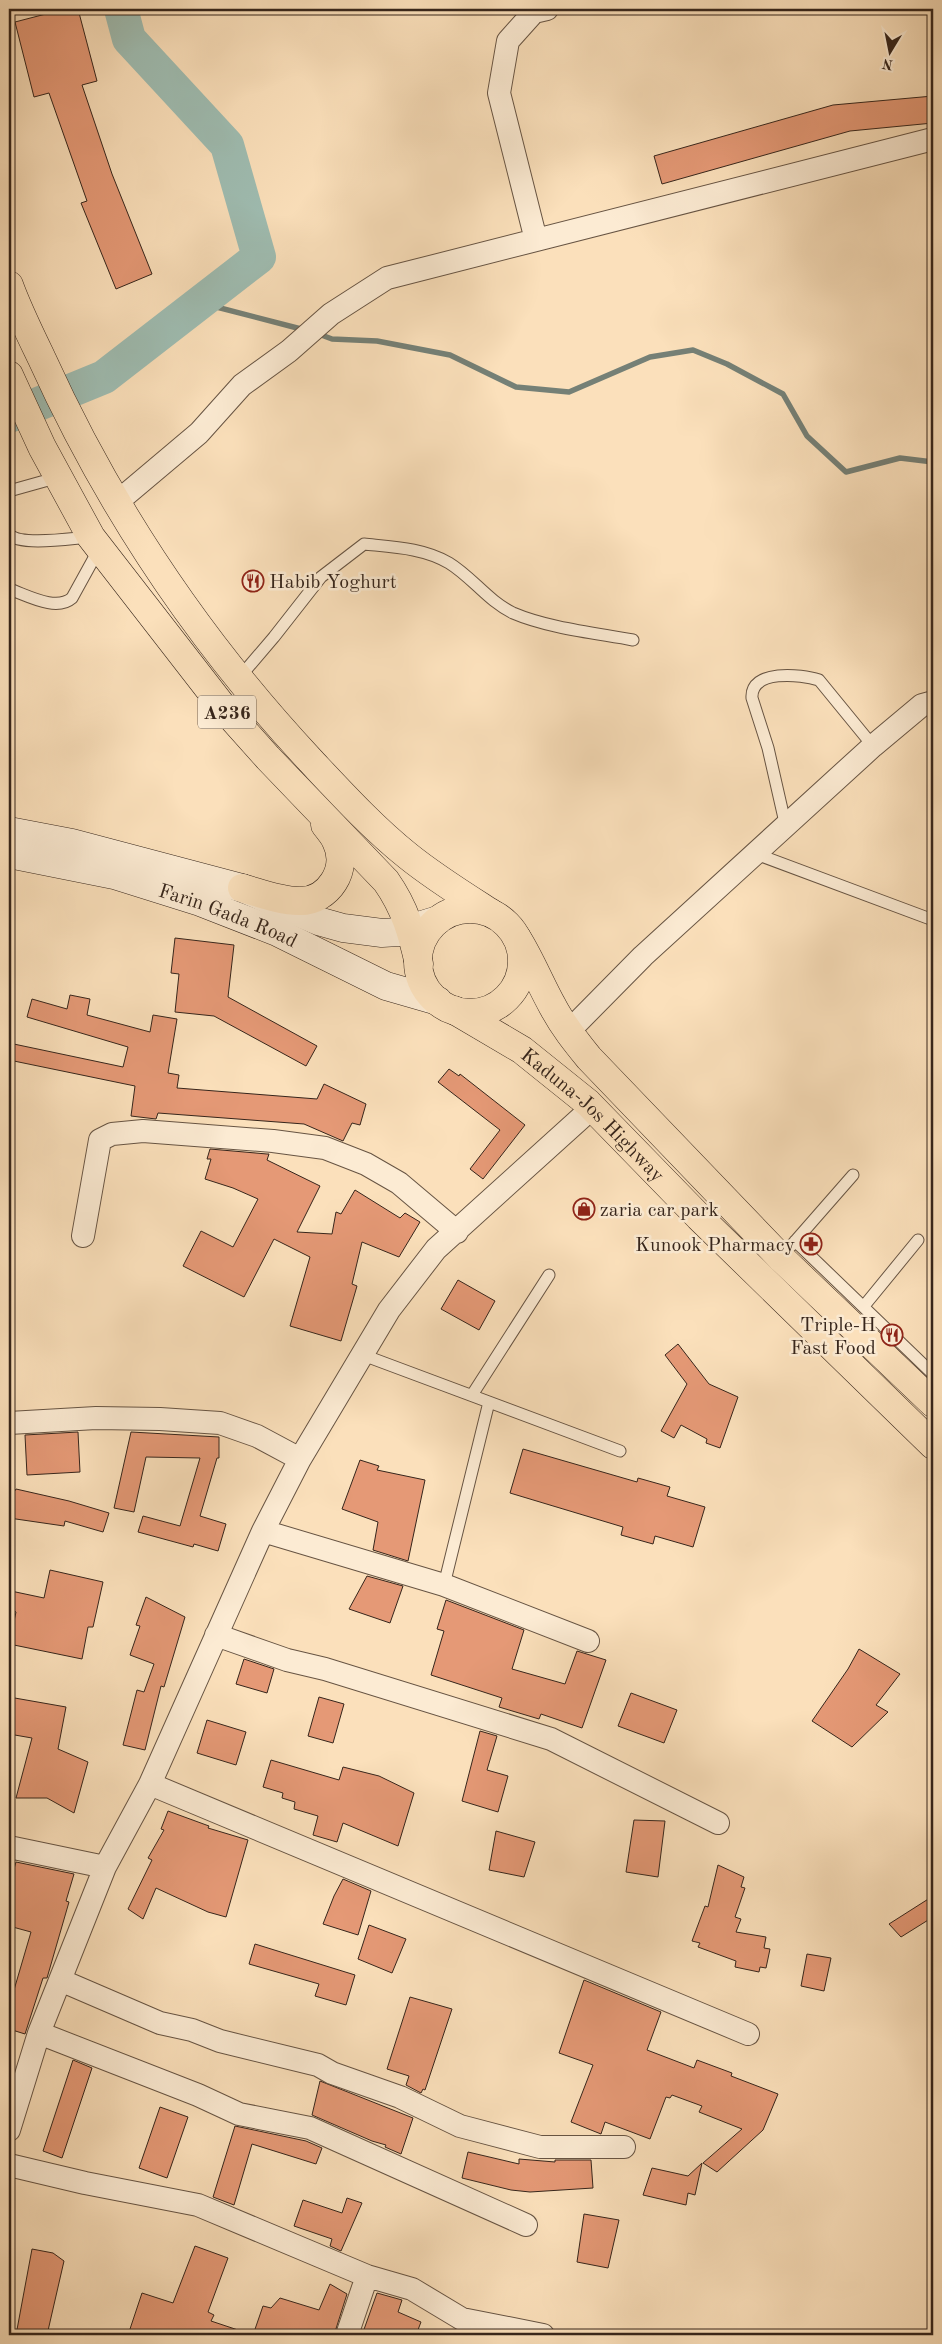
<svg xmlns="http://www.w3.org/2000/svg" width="942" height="2344" font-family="'Old Standard TT',serif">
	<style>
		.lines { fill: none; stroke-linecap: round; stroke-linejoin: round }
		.stream { stroke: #758076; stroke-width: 5.5 }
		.river { stroke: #9fbdb2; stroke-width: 34 }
		.building { fill: #e59976; stroke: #36251b }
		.service-casing { stroke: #675443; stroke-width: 13 }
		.minor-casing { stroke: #675443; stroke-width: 24 }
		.secondary-casing { stroke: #36251b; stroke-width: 29 }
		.trunk-casing { stroke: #36251b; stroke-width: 29 }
		.service { stroke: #fcebd3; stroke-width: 11 }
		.minor { stroke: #fcebd3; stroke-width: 22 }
		.secondary { stroke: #fcebd3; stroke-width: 28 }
		.trunk { stroke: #fbe0bb; stroke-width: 28 }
		.labels { text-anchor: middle; stroke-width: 5; stroke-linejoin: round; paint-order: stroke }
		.shield { fill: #fcebd3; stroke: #716052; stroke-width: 1 }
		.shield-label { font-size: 19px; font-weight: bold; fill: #36251b }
		.poi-label { font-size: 20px; fill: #36251b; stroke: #fcebd3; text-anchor: start }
		.street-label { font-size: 20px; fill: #36251b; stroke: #fcebd3 }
	</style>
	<rect width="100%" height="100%" fill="#fbe0bb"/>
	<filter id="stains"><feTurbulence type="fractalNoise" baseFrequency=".004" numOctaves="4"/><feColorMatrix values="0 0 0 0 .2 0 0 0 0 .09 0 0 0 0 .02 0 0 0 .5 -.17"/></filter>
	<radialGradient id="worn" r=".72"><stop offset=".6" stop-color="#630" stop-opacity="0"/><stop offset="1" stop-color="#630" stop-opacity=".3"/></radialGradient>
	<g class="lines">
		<!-- stream -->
		<path class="stream" d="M 201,303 L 305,330
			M 316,333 L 332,339 L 377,341 L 450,355 L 516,387 L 569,392 L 650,357 L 693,350 L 727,364 L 783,394 L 807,436 L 846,472 L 900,458 L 933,462"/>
		<!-- river -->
		<path class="river" d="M 9,416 L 104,377 L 259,257 L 227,145 L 129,39 L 121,9"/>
	</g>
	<!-- building -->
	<path class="building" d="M 65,9 L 78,9 L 97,81 L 82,85 L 112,174 L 152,274 L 116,289 L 81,203 L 87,201 L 49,93 L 34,97 L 15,22 Z
		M 933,96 L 933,123 L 850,131 L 662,184 L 654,156 L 833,105 Z
		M 175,938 L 234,945 L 228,997 L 317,1046 L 306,1066 L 214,1016 L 175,1012 L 179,974 L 171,973 Z
		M 70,995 L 90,999 L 87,1015 L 150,1032 L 153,1015 L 177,1019 L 168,1073 L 179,1075 L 177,1088 L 317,1099 L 324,1084 L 366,1104 L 360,1125 L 352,1123 L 343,1141 L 304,1124 L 158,1113 L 156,1119 L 131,1116 L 135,1086 L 9,1060 L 9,1043 L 123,1067 L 128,1047 L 27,1017 L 32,999 L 67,1009 Z
		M 449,1069 L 459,1076 L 460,1074 L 525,1125 L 483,1179 L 470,1169 L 500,1130 L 438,1082 Z
		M 210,1149 L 267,1154 L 269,1154 L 267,1160 L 320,1186 L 297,1232 L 332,1234 L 336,1212 L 341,1214 L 355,1190 L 400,1218 L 405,1213 L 420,1222 L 399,1257 L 362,1242 L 352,1284 L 357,1286 L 341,1341 L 290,1326 L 310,1257 L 274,1239 L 244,1297 L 183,1266 L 201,1231 L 233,1247 L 258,1199 L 233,1188 L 205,1179 L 211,1159 L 207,1159 Z
		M 458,1280 L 495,1301 L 479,1330 L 441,1309 Z
		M 678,1344 L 709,1384 L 738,1397 L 720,1448 L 706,1443 L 707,1439 L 681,1425 L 674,1438 L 661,1431 L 687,1384 L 665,1355 Z
		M 78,1432 L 80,1472 L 27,1475 L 25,1435 Z
		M 131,1432 L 219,1437 L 219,1458 L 217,1458 L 200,1516 L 226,1524 L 218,1551 L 194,1544 L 193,1547 L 138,1532 L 143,1516 L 180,1526 L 200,1458 L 146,1457 L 134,1512 L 114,1508 Z
		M 523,1449 L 637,1482 L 638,1478 L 670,1487 L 667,1496 L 705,1507 L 693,1547 L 655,1536 L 653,1544 L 621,1535 L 623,1527 L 510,1493 Z
		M 360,1460 L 379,1466 L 377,1470 L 425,1480 L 408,1561 L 373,1550 L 378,1522 L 342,1509 Z
		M 16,1489 L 69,1501 L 109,1513 L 103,1532 L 65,1521 L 64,1526 L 9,1518 L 9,1500 Z
		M 50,1570 L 103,1582 L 93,1627 L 88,1627 L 82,1659 L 9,1644 L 16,1612 L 9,1608 L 11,1591 L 44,1598 Z
		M 367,1576 L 403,1586 L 390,1623 L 349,1609 Z
		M 146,1597 L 185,1617 L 164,1687 L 161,1686 L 145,1750 L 123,1745 L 137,1690 L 144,1692 L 154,1664 L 130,1655 L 140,1626 L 136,1625 Z
		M 446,1600 L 524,1630 L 512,1669 L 565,1684 L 577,1651 L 606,1660 L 582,1728 L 541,1714 L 539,1719 L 499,1707 L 502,1698 L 431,1675 L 444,1631 L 437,1629 Z
		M 859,1649 L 900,1674 L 876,1705 L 888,1712 L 852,1747 L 812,1721 L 848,1669 Z
		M 244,1659 L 274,1669 L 267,1693 L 236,1684 Z
		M 631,1693 L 677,1710 L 664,1743 L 618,1726 Z
		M 9,1697 L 66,1707 L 58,1749 L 88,1762 L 74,1813 L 47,1798 L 16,1798 L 32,1738 L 9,1734 Z
		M 319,1697 L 344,1704 L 333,1743 L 308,1736 Z
		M 207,1720 L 246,1732 L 236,1765 L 197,1753 Z
		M 480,1731 L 497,1736 L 487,1770 L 508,1776 L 498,1812 L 462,1801 Z
		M 271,1760 L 339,1780 L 343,1767 L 379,1776 L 414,1793 L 398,1846 L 343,1823 L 337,1842 L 313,1835 L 318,1816 L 294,1809 L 295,1802 L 282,1798 L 283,1793 L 263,1787 Z
		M 168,1811 L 209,1826 L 208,1828 L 248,1840 L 226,1917 L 208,1912 L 156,1888 L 143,1919 L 128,1909 L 152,1860 L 148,1858 L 164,1830 L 161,1829 Z
		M 634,1820 L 665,1821 L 658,1877 L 626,1872 Z
		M 496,1831 L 535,1842 L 524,1877 L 489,1870 Z
		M 16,1862 L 74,1874 L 66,1901 L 69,1902 L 47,1978 L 43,1978 L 25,2034 L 9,2029 L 9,2007 L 31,1932 L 9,1926 L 9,1886 Z
		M 718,1865 L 744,1877 L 741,1887 L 745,1888 L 735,1917 L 741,1919 L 736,1932 L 766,1937 L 764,1948 L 770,1949 L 766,1968 L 760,1967 L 759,1972 L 735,1967 L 736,1961 L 698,1947 L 700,1943 L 692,1941 L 705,1906 L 708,1907 Z
		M 343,1879 L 371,1891 L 358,1935 L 323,1924 L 334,1896 Z
		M 933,1896 L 933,1917 L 901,1937 L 889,1924 Z
		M 369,1925 L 406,1939 L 392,1973 L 358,1959 Z
		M 255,1944 L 355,1975 L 346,2005 L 315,1996 L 319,1984 L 249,1964 Z
		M 807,1954 L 831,1958 L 824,1991 L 801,1986 Z
		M 584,1980 L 661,2012 L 647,2050 L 694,2068 L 697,2060 L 732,2073 L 731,2076 L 778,2094 L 763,2130 L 717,2172 L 703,2163 L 742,2129 L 699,2112 L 702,2106 L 672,2095 L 670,2098 L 666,2097 L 650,2139 L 605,2122 L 601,2134 L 571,2122 L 593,2065 L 559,2053 Z
		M 410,1997 L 452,2009 L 425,2090 L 423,2089 L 421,2093 L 406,2085 L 409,2076 L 387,2069 Z
		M 73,2060 L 92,2068 L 62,2158 L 43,2151 Z
		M 320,2081 L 413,2118 L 401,2154 L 385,2147 L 386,2145 L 372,2141 L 312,2115 Z
		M 160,2107 L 188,2117 L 167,2178 L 139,2168 Z
		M 235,2126 L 306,2141 L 322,2148 L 316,2164 L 252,2144 L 234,2205 L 213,2197 Z
		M 468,2152 L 519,2164 L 519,2159 L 555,2162 L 555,2160 L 591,2160 L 593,2188 L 530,2192 L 511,2190 L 462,2178 Z
		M 702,2163 L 695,2195 L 688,2193 L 686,2205 L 643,2195 L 652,2168 L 688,2176 Z
		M 347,2198 L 362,2203 L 341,2251 L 330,2246 L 332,2239 L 294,2226 L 303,2200 L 342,2213 Z
		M 584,2214 L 619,2220 L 608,2268 L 577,2262 Z
		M 195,2246 L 228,2258 L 208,2312 L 214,2315 L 211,2321 L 244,2332 L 244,2335 L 128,2335 L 142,2293 L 173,2303 Z
		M 32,2249 L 53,2253 L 64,2261 L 47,2335 L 16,2335 Z
		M 330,2284 L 347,2294 L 334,2335 L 253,2335 L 263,2306 L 271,2308 L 280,2298 L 319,2310 Z
		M 377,2293 L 402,2300 L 398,2312 L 421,2322 L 416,2335 L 362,2335 Z"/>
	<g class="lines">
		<!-- service casing -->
		<g class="service-casing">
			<path id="service" d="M 9,491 L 59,477
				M 9,534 C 20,547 73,538 90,537
				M 9,589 C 27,595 56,612 72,598 L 99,549
				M 239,678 L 274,637 L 321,577 L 364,544 C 393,547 424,548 449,563 C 472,577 488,601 513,613 C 548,628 595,633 633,640
				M 786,827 L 768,748 L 752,698 C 750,669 801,674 819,680 L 873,746
				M 756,854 L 933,920
				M 795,1241 L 933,1374
				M 790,1247 L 853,1175
				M 864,1306 L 918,1240
				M 363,1355 L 620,1451
				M 472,1395 L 549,1275
				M 444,1585 L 489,1402"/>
		</g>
		<!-- minor casing -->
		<g class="minor-casing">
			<path id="minor" d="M 536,240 L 499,93 L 508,41 L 534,12 L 547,9
				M 116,503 L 199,433 L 242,385 L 289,351 L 331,314 L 387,278 L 933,139
				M 568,1032 L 643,956 L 873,746 L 922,705 L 933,702
				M 83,1236 L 100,1140 L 112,1134 L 143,1131 L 273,1141 L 325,1148 L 366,1164 L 399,1183 L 457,1232
				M 9,1423 L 96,1418 L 160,1419 L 220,1423 L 257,1436 L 300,1459
				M 263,1531 L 444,1585 L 588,1641
				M 216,1635 L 287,1660 L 325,1669 L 551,1739 L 718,1823
				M 150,1784 L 748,2034
				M 9,1847 L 105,1867
				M 60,1980 L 160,2023 L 192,2030 L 220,2041 L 318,2065 L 332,2073 L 400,2097 L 460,2126 L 540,2147 L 624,2147
				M 39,2033 L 198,2095 L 239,2114 L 310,2128 L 526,2225
				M 9,2130 L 39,2033 L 105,1867 L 150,1784 L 263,1531 L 300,1459 L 389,1310 L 436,1249 L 592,1108
				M 9,2165 L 85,2183 L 198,2205 L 367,2276 L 412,2289 L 462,2319 L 543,2335
				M 347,2335 L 367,2276"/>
		</g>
		<!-- secondary casing -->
		<g class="secondary-casing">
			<g id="secondary">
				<path d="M 9,831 L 72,843 L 242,888 L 318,921 L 343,928 L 382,933 L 399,932 L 438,920"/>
				<path id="s1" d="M 9,854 L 114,875 L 200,902 L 277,932 L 386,986 L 438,1001"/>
			</g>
		</g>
		<!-- trunk casing -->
		<g class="trunk-casing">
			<g id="trunk">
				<path d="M 9,285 C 18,310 30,334 42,359 C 109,507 198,640 310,760 C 341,793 373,828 408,856 C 434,877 463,895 491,913"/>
				<path d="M 9,375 L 42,447 L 91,537 L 226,711 L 268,758 L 386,881 C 405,908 412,933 419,964"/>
				<path d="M 242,888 C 260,893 280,901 299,901 C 328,902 350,869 336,841 C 334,836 329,830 325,825"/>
				<circle cx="470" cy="961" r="52"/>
				<path d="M 517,938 C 531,960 540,984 553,1007 C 563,1026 576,1042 589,1058 L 781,1258 L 933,1403"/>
				<path id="s2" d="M 454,1010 L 522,1050 L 588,1103 L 699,1217 L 933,1445"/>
			</g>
		</g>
		<!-- service -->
		<use href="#service" class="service"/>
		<!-- minor -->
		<use href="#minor" class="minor"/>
		<!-- secondary -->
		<use href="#secondary" class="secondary"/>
		<!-- trunk -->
		<use href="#trunk" class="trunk"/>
	</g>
	<!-- icons -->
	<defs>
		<g id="restaurant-ring" transform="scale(1.125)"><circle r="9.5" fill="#fcebd3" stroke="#8f2418" stroke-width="1.5"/><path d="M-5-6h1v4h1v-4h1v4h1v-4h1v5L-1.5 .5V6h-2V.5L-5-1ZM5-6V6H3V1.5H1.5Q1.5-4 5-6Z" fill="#8f2418"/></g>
		<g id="shop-ring" transform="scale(1.125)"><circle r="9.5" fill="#fcebd3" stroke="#8f2418" stroke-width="1.5"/><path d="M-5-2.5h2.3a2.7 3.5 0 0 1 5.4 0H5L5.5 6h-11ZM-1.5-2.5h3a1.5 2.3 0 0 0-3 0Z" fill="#8f2418"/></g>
		<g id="pharmacy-ring" transform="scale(1.125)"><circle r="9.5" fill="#fcebd3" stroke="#8f2418" stroke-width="1.5"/><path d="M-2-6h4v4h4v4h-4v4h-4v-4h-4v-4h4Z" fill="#8f2418"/></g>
	</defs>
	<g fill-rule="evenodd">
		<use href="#restaurant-ring" x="253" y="581"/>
		<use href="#shop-ring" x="584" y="1209"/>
		<use href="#pharmacy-ring" x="811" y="1244"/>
		<use href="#restaurant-ring" x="892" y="1335"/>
	</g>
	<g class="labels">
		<!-- shield labels -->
		<rect class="shield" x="198" y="695.5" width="58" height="33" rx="4"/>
		<g class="shield-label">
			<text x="227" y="719">A236</text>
		</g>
		<!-- poi labels -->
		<g class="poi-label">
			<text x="269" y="588">Habib Yoghurt</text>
			<text x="600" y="1216">zaria car park</text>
			<text x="795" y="1251" text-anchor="end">Kunook Pharmacy</text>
			<text x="876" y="1331" text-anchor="end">Triple-H<tspan x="876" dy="23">Fast Food</tspan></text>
		</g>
		<!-- street labels -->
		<g class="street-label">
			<text dy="7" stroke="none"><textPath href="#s1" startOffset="228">Farin Gada Road</textPath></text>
			<text dy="7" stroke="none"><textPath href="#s2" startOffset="175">Kaduna-Jos Highway</textPath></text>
		</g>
	</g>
	<!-- margin -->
	<rect width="942" height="2344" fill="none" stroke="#fbe0bb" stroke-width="30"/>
	<rect x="10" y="10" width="922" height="2324" fill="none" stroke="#36251b" stroke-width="2.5"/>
	<rect x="15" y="15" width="912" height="2314" fill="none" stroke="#36251b"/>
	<!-- north arrow -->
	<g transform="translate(890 52) rotate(190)" stroke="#fcebd3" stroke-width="4" paint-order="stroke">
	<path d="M0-4L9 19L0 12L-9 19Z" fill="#36251b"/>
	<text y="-8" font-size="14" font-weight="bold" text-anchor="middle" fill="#36251b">N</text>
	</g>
	<rect width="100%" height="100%" filter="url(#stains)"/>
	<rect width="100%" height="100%" fill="url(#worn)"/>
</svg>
